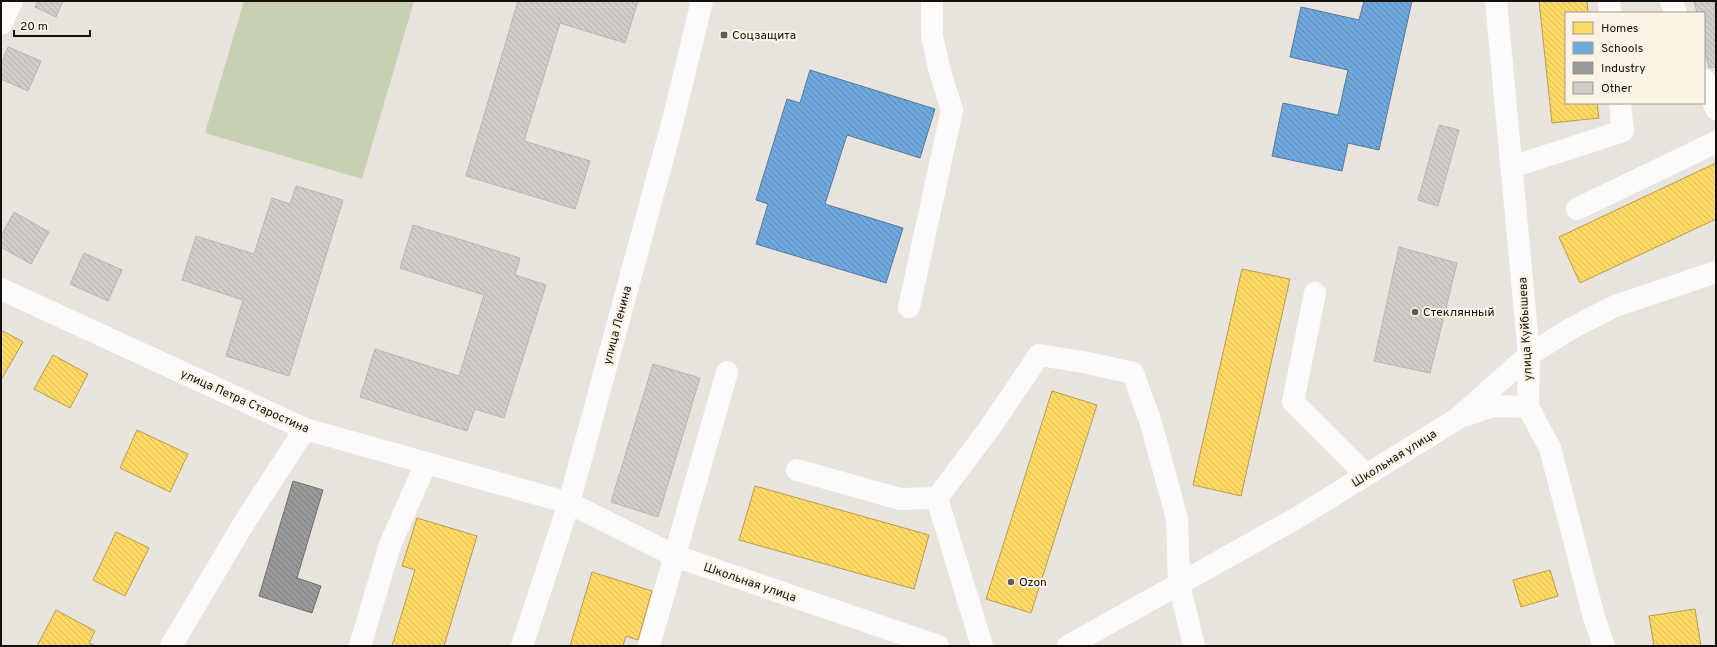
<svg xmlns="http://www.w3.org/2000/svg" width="1717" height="647" font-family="Overpass,sans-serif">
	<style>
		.green { fill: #c8d0b2 }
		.homes { fill: url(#homes-back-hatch); stroke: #b89d4b }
		.schools { fill: url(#schools-back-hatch); stroke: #547b9e }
		.industry { fill: url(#industry-back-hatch); stroke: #71706f }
		.building { fill: url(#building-back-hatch); stroke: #b9b5b0 }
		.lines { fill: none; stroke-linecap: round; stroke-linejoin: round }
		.minor { stroke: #fcfbfa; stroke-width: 22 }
		.major { stroke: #fcfbfa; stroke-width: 22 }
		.poi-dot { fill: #5e5b56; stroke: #fbf3e5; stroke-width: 1.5 }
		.labels { text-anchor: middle; stroke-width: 4; stroke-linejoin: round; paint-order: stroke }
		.poi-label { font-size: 12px; fill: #14110d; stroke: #fbf3e5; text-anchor: start }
		.street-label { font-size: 12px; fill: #14110d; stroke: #fbf3e5 }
	</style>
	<defs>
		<pattern id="homes-back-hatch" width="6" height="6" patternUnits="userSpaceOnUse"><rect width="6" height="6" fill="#ffd966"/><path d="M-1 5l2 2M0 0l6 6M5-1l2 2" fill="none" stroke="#dab957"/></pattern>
		<pattern id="schools-back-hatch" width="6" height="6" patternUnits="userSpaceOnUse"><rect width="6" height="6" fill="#6fa8dc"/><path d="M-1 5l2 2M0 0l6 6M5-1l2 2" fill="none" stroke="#5a87b1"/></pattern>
		<pattern id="industry-back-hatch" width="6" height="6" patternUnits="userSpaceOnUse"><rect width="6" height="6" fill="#999"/><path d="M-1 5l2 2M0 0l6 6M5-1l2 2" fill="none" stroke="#7c7b7b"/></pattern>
		<pattern id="building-back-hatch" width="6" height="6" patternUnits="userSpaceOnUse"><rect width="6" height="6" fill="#d1cdc8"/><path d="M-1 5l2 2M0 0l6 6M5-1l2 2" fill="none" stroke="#b3afab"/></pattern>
	</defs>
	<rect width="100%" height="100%" fill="#e8e4dd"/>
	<!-- green -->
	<path class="green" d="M 244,1 L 414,1 L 362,179 L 205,133 Z"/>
	<!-- homes -->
	<path class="homes" d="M 1539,1 L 1587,1 L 1588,13 L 1566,13 L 1566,103 L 1597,103 L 1599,118 L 1552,123 Z
		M 1716,163 L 1716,219 L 1580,283 L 1559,237 Z
		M 1242,269 L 1290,279 L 1241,496 L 1193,485 Z
		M 1,330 L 23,342 L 1,380 Z
		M 53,355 L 88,374 L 70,408 L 34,389 Z
		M 1052,391 L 1097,405 L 1031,613 L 986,599 Z
		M 137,430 L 188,454 L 170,492 L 120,468 Z
		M 755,486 L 929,535 L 914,589 L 739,540 Z
		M 417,518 L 477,536 L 444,646 L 392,646 L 415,570 L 402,566 Z
		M 116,532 L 149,548 L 125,596 L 93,580 Z
		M 1550,570 L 1558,596 L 1521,607 L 1513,580 Z
		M 592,572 L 652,591 L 638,640 L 626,636 L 623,646 L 570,646 Z
		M 1695,609 L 1701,646 L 1654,646 L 1649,616 Z
		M 56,610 L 95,631 L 89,643 L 95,646 L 37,646 Z"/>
	<!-- schools -->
	<path class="schools" d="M 1364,1 L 1412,1 L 1379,150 L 1348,143 L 1342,171 L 1272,156 L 1283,103 L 1338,115 L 1348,70 L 1290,57 L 1301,7 L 1359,20 Z
		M 810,70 L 935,109 L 920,158 L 847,135 L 825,204 L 903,228 L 886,283 L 756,244 L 768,204 L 756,200 L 787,99 L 800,103 Z"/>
	<!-- industry -->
	<path class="industry" d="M 293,481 L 323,490 L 297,578 L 321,586 L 312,613 L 259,596 Z"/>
	<!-- building -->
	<path class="building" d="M 38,1 L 63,1 L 56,17 L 35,7 Z
		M 518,1 L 638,1 L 625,43 L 560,23 L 524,141 L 590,161 L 575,209 L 466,176 Z
		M 1694,1 L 1715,1 L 1716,67 L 1709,68 L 1704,45 L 1704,13 L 1697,13 Z
		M 8,47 L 41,61 L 28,91 L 1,79 L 1,64 Z
		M 1439,125 L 1459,130 L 1438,206 L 1418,200 Z
		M 296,186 L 343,200 L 289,376 L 226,356 L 243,300 L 182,280 L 196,236 L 254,254 L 272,198 L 290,204 Z
		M 14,212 L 49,232 L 31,264 L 1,247 L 1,236 Z
		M 413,225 L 520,258 L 515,275 L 546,285 L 504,418 L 475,409 L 467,431 L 360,397 L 375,349 L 459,376 L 484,295 L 400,268 Z
		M 1399,247 L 1457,263 L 1430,373 L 1374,361 Z
		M 84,253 L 122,270 L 108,301 L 70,284 Z
		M 653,364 L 700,378 L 658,517 L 611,502 Z"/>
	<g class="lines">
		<!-- minor -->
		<path class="minor" d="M 1496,1 L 1529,355 L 1528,407 L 1550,448 L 1594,617 L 1604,646
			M 1609,1 L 1610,13
			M 1671,1 L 1676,13
			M 1,24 L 12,1
			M 1704,80 L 1716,109
			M 1512,167 L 1623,131 L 1620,103
			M 1577,209 L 1716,142
			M 1,289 L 305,429 L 569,503 L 675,556 L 938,646
			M 1315,293 L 1293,402 L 1366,475
			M 909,307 L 952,110 L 940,72 L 932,36 L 932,1
			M 1467,415 L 1492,406 L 1528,407
			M 797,470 L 900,499 L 937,498 L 991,426 L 1039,355 L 1083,362 L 1133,373 L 1151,423 L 1177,519 L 1179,584 L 1194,646
			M 937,498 L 982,646
			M 171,646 L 244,523 L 305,429
			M 360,646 L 390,545 L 426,463
			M 649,646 L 727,372
			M 1068,646 L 1295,519 L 1457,419 L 1529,355 L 1570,329 L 1615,306 L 1716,272"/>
		<!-- major -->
		<path class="major" d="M 522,646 L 569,503 L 672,124 L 702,1"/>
	</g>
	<!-- markers -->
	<g class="poi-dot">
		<rect x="720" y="31" width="8" height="8" rx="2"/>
		<circle cx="1415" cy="312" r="4"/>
		<circle cx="1011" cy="582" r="4"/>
	</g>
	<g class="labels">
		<!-- poi labels -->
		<g class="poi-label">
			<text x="732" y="39">Соцзащита</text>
			<text x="1423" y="316">Стеклянный</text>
			<text x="1019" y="586">Ozon</text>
		</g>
		<!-- street labels -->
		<g class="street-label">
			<text transform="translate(617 325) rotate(-75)" y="4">улица Ленина</text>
			<text transform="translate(1525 329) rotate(-93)" y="4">улица Куйбышева</text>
			<text transform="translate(245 401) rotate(24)" y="4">улица Петра Старостина</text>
			<text transform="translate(1394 458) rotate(-32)" y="4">Школьная улица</text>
			<text transform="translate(750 582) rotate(19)" y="4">Школьная улица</text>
		</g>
	</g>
	<!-- border -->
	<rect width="1717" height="647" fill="none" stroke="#14110d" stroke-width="4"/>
	<!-- legend -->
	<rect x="1565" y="12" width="140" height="92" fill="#fbf3e5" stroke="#9f998f"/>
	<rect x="1573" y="22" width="20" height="12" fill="#ffd966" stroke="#9f998f"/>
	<text x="1601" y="32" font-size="12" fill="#14110d">Homes</text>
	<rect x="1573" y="42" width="20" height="12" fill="#6fa8dc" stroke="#9f998f"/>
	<text x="1601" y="52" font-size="12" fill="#14110d">Schools</text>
	<rect x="1573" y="62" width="20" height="12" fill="#999999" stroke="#9f998f"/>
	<text x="1601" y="72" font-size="12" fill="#14110d">Industry</text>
	<rect x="1573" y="82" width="20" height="12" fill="#d1cdc8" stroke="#9f998f"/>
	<text x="1601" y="92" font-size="12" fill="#14110d">Other</text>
	<!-- scale -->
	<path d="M14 30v6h76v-6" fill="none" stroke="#14110d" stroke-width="2"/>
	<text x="20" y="30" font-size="12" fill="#14110d" stroke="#fbf3e5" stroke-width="3" paint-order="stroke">20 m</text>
</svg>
